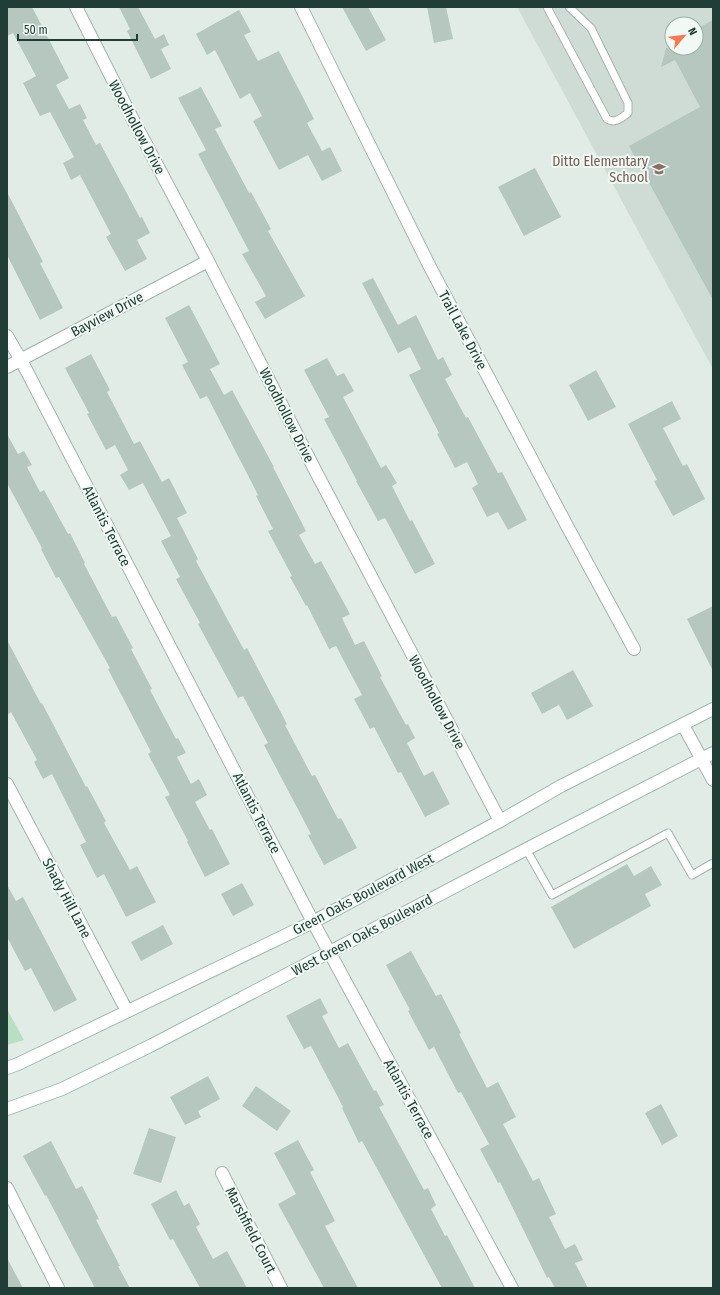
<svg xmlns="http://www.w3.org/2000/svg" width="720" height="1295" font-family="'Fira Sans Condensed',sans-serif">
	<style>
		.built { fill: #cfdcd6; fill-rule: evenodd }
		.green { fill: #b8dfc2 }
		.building { fill: #b6c7c0 }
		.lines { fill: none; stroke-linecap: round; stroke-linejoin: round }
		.lane-casing { stroke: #a3b4ae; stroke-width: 9 }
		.street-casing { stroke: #a3b4ae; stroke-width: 14 }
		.secondary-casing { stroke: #9eb9af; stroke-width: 14 }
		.lane { stroke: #fff; stroke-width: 7 }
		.street { stroke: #fff; stroke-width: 12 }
		.secondary { stroke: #fff; stroke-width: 12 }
		.labels { text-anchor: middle; stroke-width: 4; stroke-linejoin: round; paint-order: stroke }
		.street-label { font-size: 14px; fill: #203e35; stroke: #f1f9f5 }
		.education-label { font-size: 14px; fill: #785e54; stroke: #f1f9f5; text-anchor: end }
	</style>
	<rect width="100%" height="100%" fill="#e1ece7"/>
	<!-- built -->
	<path class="built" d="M 517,7 L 713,7 L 713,369 L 670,290 ZM 672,24 L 696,24 L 696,48 L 672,48 Z"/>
	<!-- green -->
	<path class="green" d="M 7,1009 L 24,1040 L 7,1045 Z"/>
	<!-- building -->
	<path class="building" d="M 7,7 L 32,7 L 69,78 L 56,85 L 69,109 L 80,104 L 87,118 L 83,120 L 96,145 L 100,143 L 140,218 L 142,217 L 150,233 L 137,240 L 147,259 L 125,271 L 106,237 L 111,234 L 80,175 L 71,180 L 63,163 L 74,157 L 50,112 L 40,116 L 23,83 L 36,76 L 13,33 L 7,36 Z
		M 119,7 L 138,7 L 155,39 L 164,34 L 169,45 L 161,49 L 171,69 L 151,79 L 127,31 L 130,29 Z
		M 342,7 L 368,7 L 386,40 L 366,51 Z
		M 427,7 L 446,7 L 453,39 L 434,43 Z
		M 239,10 L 251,32 L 244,35 L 258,61 L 279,51 L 314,119 L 307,123 L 322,151 L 330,147 L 342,171 L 322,181 L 308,155 L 279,170 L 253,121 L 262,116 L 250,93 L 240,99 L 215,50 L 207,55 L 196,34 Z
		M 713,20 L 713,300 L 629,146 L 700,107 L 675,60 L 661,67 L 666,48 L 696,48 L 696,29 Z
		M 201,87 L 222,126 L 215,129 L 249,193 L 251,192 L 271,229 L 268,231 L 305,296 L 265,319 L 255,302 L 266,296 L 242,254 L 249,251 L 198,154 L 206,150 L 178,98 Z
		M 535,168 L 561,217 L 524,236 L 498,187 Z
		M 7,192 L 43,262 L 40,263 L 63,308 L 40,320 L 7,255 Z
		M 373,278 L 398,325 L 416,315 L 438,360 L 443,357 L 452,375 L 445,379 L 466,418 L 468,417 L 498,473 L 502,472 L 527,520 L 508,530 L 498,512 L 487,517 L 472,488 L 478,484 L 467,462 L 455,468 L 437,434 L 439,433 L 409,375 L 421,369 L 410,347 L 398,353 L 362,283 Z
		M 189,305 L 220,364 L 210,369 L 224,395 L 232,390 L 274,467 L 273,467 L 306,531 L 299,535 L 315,564 L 321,561 L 350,614 L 342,618 L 355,645 L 364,641 L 382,676 L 380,677 L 406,725 L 408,724 L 415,738 L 407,743 L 424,776 L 433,771 L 450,804 L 425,817 L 401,772 L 398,773 L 374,727 L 370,729 L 354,699 L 362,695 L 336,646 L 329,649 L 307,605 L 306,606 L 290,577 L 292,576 L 268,531 L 273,529 L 256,496 L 258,495 L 207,396 L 200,399 L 182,365 L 188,362 L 165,318 Z
		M 91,354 L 110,390 L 107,392 L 134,444 L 140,441 L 162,482 L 169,478 L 187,513 L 177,518 L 198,559 L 196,561 L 244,650 L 247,648 L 287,724 L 285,725 L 312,776 L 315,775 L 338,819 L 341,818 L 357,848 L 324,865 L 308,835 L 311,834 L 264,745 L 268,743 L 243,696 L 238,698 L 198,624 L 200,623 L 176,579 L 180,577 L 161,541 L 171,536 L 143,483 L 129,490 L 120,475 L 128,470 L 115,445 L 106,450 L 87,414 L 89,413 L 65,368 Z
		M 327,358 L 337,376 L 344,373 L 354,391 L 343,397 L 381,468 L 386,465 L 397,483 L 392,486 L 410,521 L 412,520 L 435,564 L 415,574 L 385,518 L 378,521 L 356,481 L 357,481 L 324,419 L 329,417 L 304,370 Z
		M 596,370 L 616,407 L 588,421 L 569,385 Z
		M 672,401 L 681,419 L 663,428 L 683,466 L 687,464 L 705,499 L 673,516 L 654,481 L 657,480 L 628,424 Z
		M 7,434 L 18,454 L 24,451 L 32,465 L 27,467 L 40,492 L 44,490 L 68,534 L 70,533 L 85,563 L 84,564 L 112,617 L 116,616 L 133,648 L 131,649 L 152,689 L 150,690 L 176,739 L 178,738 L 186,753 L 177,757 L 191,784 L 199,779 L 207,795 L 195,802 L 210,830 L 212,829 L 230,864 L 205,877 L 187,842 L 188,841 L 165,797 L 170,795 L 148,754 L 151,752 L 108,669 L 110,668 L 59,577 L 56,578 L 41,549 L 42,548 L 7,483 Z
		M 713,606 L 713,671 L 687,619 Z
		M 7,640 L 41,704 L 42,703 L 86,787 L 87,786 L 106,821 L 104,823 L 130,870 L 137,866 L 156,902 L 126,917 L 104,874 L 97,878 L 80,845 L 86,842 L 52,774 L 43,779 L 34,762 L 37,760 L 11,712 L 7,715 Z
		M 573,670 L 593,706 L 567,720 L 559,705 L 542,714 L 531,693 Z
		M 627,864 L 634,876 L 651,866 L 662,885 L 645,894 L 651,906 L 574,949 L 551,907 Z
		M 242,883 L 254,905 L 233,916 L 221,894 Z
		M 7,885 L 16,901 L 23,897 L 77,1000 L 54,1012 L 31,968 L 25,971 L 7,937 Z
		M 163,925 L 173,944 L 141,961 L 131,942 Z
		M 411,951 L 436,996 L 441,994 L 461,1033 L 459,1034 L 487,1088 L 498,1082 L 516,1117 L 503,1124 L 533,1181 L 539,1178 L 556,1214 L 549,1217 L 565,1249 L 575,1244 L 583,1260 L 575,1263 L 588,1288 L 555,1288 L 549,1277 L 547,1278 L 500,1182 L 498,1183 L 480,1149 L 489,1144 L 461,1092 L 458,1093 L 434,1047 L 429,1050 L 408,1011 L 410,1010 L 386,965 Z
		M 320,998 L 328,1013 L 322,1016 L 339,1048 L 348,1043 L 374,1091 L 376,1090 L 384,1105 L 379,1107 L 424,1190 L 428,1188 L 436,1205 L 431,1209 L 445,1236 L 447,1235 L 475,1288 L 442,1288 L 362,1141 L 359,1143 L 342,1108 L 343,1107 L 311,1046 L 304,1049 L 286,1016 Z
		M 208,1076 L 220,1099 L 198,1111 L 201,1117 L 185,1125 L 170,1097 Z
		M 256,1086 L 291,1111 L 277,1131 L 242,1106 Z
		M 661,1104 L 678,1136 L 662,1145 L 645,1113 Z
		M 149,1128 L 176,1137 L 161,1183 L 133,1174 Z
		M 298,1140 L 314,1170 L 310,1172 L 335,1221 L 325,1226 L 358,1288 L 324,1288 L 278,1204 L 296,1194 L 274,1153 Z
		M 51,1141 L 76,1189 L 82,1186 L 99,1219 L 96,1220 L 120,1266 L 118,1266 L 130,1288 L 95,1288 L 46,1195 L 45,1196 L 23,1156 Z
		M 176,1190 L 184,1206 L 189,1203 L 200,1224 L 196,1227 L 213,1259 L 227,1251 L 247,1288 L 200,1288 L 173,1239 L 170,1240 L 151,1204 Z
		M 7,1258 L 23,1288 L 7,1288 Z"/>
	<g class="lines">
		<!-- lane casing -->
		<g class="lane-casing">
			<path id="lane" d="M 547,7 L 607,119 C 615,124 621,118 628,113 L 628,103 L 591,28 L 569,7
				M 526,849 L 552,895 L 668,833 L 692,875 L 713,863"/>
		</g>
		<!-- street casing -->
		<g class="street-casing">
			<path id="street" d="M 76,7 L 131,116 L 208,261 L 315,470 L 500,821
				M 301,7 L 430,267 L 566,524 L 634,649
				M 7,336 L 21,360 L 313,922 L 512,1288
				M 7,367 L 208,261
				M 683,725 L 713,780
				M 7,784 L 127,1011
				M 222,1173 L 281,1288
				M 7,1188 L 58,1288"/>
		</g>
		<!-- secondary casing -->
		<g class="secondary-casing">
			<path id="secondary" d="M 7,1068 L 18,1064 L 313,922 L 500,821 L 561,786 L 713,709
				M 7,1109 L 62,1089 L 152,1045 L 517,854 L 713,753"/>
		</g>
		<!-- lane -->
		<use href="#lane" class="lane"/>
		<!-- street -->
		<use href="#street" class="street"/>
		<!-- secondary -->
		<use href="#secondary" class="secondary"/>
	</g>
	<!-- icons -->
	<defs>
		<g id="school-bare" transform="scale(1.08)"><path d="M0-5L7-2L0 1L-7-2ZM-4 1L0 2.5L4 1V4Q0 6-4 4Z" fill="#8d6e63" stroke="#f1f9f5" stroke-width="2.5" paint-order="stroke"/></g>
	</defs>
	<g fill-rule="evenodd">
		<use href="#school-bare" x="659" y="169"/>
	</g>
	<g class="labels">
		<!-- street labels -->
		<g class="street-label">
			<text transform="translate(137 127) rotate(62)" y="5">Woodhollow Drive</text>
			<text transform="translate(107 314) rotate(-28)" y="5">Bayview Drive</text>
			<text transform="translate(463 330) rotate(62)" y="5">Trail Lake Drive</text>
			<text transform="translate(287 415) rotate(63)" y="5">Woodhollow Drive</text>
			<text transform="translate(107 526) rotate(63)" y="5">Atlantis Terrace</text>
			<text transform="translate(437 702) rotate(62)" y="5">Woodhollow Drive</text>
			<text transform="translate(257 813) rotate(63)" y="5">Atlantis Terrace</text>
			<text transform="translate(363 894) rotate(-28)" y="5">Green Oaks Boulevard West</text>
			<text transform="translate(67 898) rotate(62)" y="5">Shady Hill Lane</text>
			<text transform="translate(362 935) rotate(-28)" y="5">West Green Oaks Boulevard</text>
			<text transform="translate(409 1099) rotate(61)" y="5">Atlantis Terrace</text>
			<text transform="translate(251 1230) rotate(63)" y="5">Marshfield Court</text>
		</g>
		<!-- education labels -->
		<g class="education-label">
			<text x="648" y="166">Ditto Elementary<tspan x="648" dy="16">School</tspan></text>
		</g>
	</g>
	<!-- border -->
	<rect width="720" height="1295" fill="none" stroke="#203e35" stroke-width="16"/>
	<!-- north arrow -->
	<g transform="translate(684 36) rotate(62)"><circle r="19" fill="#f1f9f5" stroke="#9daea8"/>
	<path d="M0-3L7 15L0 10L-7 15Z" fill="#fa7851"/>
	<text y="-6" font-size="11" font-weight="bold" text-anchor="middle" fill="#203e35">N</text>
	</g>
	<!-- scale -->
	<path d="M18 34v6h119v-6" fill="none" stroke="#203e35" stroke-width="2"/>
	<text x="24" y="34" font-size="12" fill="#203e35" stroke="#f1f9f5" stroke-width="3" paint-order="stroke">50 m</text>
</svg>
